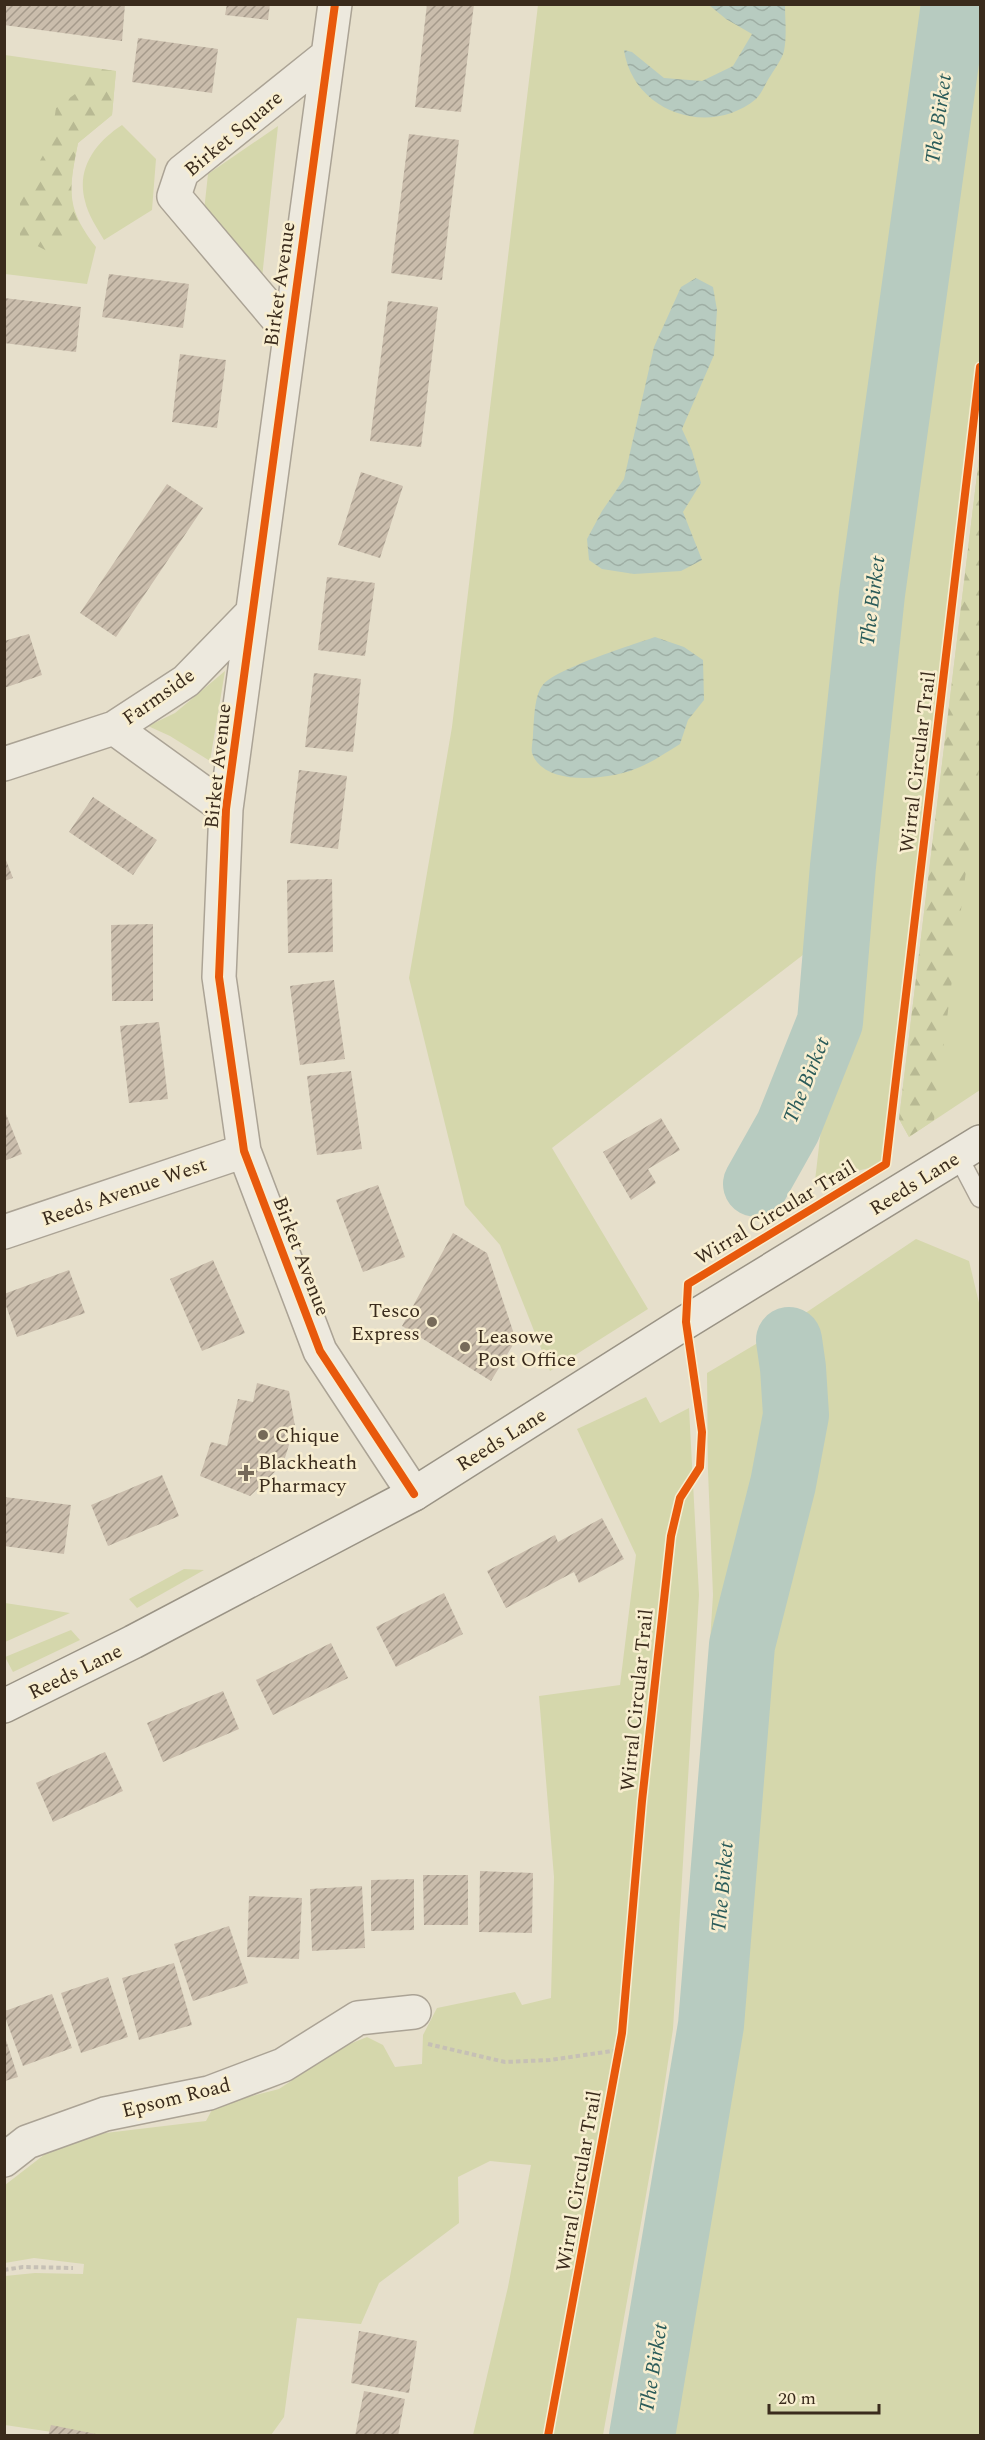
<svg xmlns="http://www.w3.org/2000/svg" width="985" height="2440" font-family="Spectral,serif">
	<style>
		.grass { fill: #d5d7ac }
		.forest { fill: url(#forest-firs) }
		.water { fill: url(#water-waves) }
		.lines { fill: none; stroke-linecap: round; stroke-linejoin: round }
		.river { stroke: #b7cbc0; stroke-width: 66 }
		.building { fill: url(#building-hatch) }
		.lane-casing { stroke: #aba395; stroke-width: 21 }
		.street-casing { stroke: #aba395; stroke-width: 36 }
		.secondary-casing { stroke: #9a9385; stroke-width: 36 }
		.path { stroke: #c6c0b5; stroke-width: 4; stroke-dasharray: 4.5 3; stroke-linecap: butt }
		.lane { stroke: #ede9de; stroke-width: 18 }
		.street { stroke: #ede9de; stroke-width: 33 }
		.secondary { stroke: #ede9de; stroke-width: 33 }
		.cycleway-casing { stroke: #f8eed0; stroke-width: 11 }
		.cycleway { stroke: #e8590c; stroke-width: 8 }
		.poi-dot { fill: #766a59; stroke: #f8eed0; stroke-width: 2 }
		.labels { text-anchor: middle; stroke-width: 5; stroke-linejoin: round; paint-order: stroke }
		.street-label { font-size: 20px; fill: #3a2b1c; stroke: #f8eed0 }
		.poi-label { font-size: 20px; fill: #3a2b1c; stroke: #f8eed0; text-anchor: start }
		.water-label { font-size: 21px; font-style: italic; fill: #2a5b59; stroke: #f8eed0 }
	</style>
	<defs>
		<pattern id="forest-firs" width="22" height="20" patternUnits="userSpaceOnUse" patternTransform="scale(1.5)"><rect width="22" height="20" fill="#d5d7ac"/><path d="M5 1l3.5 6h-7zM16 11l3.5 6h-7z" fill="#b8b993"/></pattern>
		<pattern id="water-waves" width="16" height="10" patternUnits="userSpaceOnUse" patternTransform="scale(1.5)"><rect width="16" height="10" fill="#b7cbc0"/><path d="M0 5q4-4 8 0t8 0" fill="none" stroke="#9eaea4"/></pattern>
		<pattern id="building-hatch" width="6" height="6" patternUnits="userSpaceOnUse" patternTransform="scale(1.5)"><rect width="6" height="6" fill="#cabdac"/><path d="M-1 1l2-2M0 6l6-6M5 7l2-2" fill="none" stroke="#a59a8b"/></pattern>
	</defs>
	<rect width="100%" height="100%" fill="#e6dfcb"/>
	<!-- grass -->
	<path class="grass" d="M 538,5 L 980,5 L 980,367 L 886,1164 L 815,1181 L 842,946 L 825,938 L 552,1148 L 648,1309 L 550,1371 L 500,1245 L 465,1205 L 409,978 L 452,727 Z
		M 5,55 L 116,71 L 112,115 L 78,143 C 69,190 65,207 96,247 L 87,284 L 5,274 Z
		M 122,125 L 156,159 L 152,210 L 104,240 C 97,228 88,215 85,201 C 76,168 96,142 122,125 Z
		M 278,126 L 262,278 L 204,211 L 208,174 Z
		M 980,450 L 980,1090 L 909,1137 L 899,1119 Z
		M 225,671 L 210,761 L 170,736 L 148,726 L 175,713 Z
		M 916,1239 L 969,1261 L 980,1307 L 980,2435 L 615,2435 L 685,2034 L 713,1595 L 708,1471 L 707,1373 L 783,1328 Z
		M 646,1397 L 660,1423 L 689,1408 L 699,1595 L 673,2029 L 658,2128 L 603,2435 L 473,2435 L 508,2287 L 531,2165 L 490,2161 L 458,2177 L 459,2223 L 379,2283 L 361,2324 L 297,2318 L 284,2417 L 271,2435 L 79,2436 L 5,2425 L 5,2276 L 35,2273 L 83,2274 L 84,2264 L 34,2258 L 5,2263 L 5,2185 L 49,2151 L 89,2135 L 206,2121 L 214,2106 L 279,2089 L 342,2047 L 367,2037 L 383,2045 L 395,2067 L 422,2064 L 423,2035 L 437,2008 L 515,1992 L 522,2005 L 551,1998 L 554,1877 L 539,1696 L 620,1685 L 636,1555 L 577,1429 Z
		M 184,1569 L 204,1570 L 137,1608 L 129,1599 Z
		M 5,1603 L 70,1613 L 5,1642 Z
		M 71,1630 L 80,1640 L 13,1672 L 5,1657 Z"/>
	<!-- forest -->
	<path class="forest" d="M 84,67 L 116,71 L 112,115 L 78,143 C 72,173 64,206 85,232 L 49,252 L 20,237 L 20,187 C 44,161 51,143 56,108 L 75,94 Z
		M 980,450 L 980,762 L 934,1120 L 909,1137 L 899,1119 Z"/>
	<!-- water -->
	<path class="water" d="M 709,5 L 785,5 C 785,19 787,36 784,51 C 782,59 775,68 771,75 C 766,82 762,93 756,99 C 709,138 633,112 624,50 L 632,52 L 664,78 L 702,81 L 733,66 L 752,34 L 726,19 Z
		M 696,278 L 713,287 L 717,310 L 714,355 L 682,429 L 692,451 L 701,483 L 683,512 L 702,560 L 681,571 L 634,574 L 602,569 L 589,560 L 587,539 L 602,511 L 624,479 L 654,347 L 681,287 Z
		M 655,637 L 684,647 L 703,660 L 704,700 L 688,720 L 680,744 C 667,752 654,761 640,767 C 615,779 544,789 532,753 C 531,749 533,740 533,735 C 534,722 534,697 542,686 C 554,669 632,645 655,637 Z"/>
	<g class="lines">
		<!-- river -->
		<path class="river" d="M 756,1184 L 788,1127 L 830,1022 L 843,866 L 872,594 L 954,4
			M 642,2436 L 711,2025 L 742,1645 L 783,1484 L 796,1415 L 793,1368 L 789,1340"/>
	</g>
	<!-- building -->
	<path class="building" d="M 4,4 L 125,4 L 122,41 L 4,25 Z
		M 227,4 L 270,4 L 268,20 L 225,15 Z
		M 427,4 L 474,4 L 461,112 L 415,107 Z
		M 138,38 L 218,49 L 212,93 L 132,82 Z
		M 409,134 L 459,140 L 442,280 L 391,273 Z
		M 109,274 L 189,284 L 183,328 L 102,317 Z
		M 4,298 L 81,307 L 76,352 L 4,343 Z
		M 388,301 L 438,307 L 421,447 L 370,441 Z
		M 180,354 L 226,360 L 217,428 L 172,422 Z
		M 361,472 L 403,486 L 380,558 L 338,545 Z
		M 167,484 L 203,508 L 116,637 L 80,613 Z
		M 327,577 L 375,583 L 365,656 L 318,650 Z
		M 29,634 L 42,675 L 4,688 L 4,641 Z
		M 314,673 L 361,679 L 353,752 L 305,747 Z
		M 299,770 L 347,776 L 338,849 L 290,843 Z
		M 93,797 L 157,840 L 133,875 L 69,832 Z
		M 4,855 L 13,878 L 4,881 Z
		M 332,879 L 333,952 L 288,953 L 287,880 Z
		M 153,924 L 153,1001 L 112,1001 L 111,925 Z
		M 334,980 L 345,1059 L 300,1065 L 290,986 Z
		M 159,1022 L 168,1099 L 129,1103 L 120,1026 Z
		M 351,1071 L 362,1149 L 317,1155 L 307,1076 Z
		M 6,1114 L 22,1154 L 4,1161 L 4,1115 Z
		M 661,1118 L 680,1150 L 648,1169 L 656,1183 L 631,1200 L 603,1152 Z
		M 378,1185 L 405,1257 L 363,1272 L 336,1200 Z
		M 453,1233 L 487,1253 L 516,1340 L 491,1381 L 402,1326 Z
		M 213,1260 L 245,1333 L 202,1351 L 170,1279 Z
		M 69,1270 L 85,1313 L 17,1337 L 4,1300 L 4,1294 Z
		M 257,1383 L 289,1391 L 295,1426 L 283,1464 L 250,1496 L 200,1476 L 211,1442 L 227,1446 L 238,1399 L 253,1402 Z
		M 162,1475 L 179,1516 L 108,1546 L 91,1505 Z
		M 4,1497 L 71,1505 L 64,1554 L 4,1546 Z
		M 602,1518 L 624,1559 L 579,1583 L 574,1572 L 506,1608 L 487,1571 L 555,1535 L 558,1542 Z
		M 444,1593 L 463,1634 L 396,1667 L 376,1627 Z
		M 331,1643 L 348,1678 L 273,1715 L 256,1680 Z
		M 223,1691 L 239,1729 L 163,1762 L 147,1723 Z
		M 105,1752 L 123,1791 L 53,1822 L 36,1783 Z
		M 480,1871 L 533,1873 L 532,1933 L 479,1932 Z
		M 423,1875 L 468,1875 L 468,1925 L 424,1925 Z
		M 414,1879 L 414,1930 L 371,1931 L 371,1880 Z
		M 362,1886 L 365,1948 L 312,1951 L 310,1889 Z
		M 249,1896 L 302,1898 L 299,1959 L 247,1957 Z
		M 229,1926 L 248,1983 L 193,2001 L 174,1944 Z
		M 174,1963 L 192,2025 L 139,2040 L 122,1978 Z
		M 108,1977 L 128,2037 L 81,2053 L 61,1993 Z
		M 52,1994 L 72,2048 L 23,2066 L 5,2017 L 5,2011 Z
		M 5,2037 L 18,2077 L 5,2081 Z
		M 359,2331 L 417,2341 L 409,2393 L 351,2383 Z
		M 364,2391 L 405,2399 L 398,2436 L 355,2436 Z
		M 51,2425 L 96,2434 L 95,2436 L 48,2436 Z"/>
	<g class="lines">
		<!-- lane casing -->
		<g class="lane-casing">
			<path id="lane" d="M 958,1156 L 980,1198"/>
		</g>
		<!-- street casing -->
		<g class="street-casing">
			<path id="street" d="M 335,4 L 226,809 L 219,977 L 244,1151 L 320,1351 L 414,1494
				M 289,332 L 174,196 L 182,172 L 328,55
				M 114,728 L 226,809
				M 4,764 L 114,728 L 186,681 L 252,613
				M 4,1232 L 244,1151
				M 4,2160 L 27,2142 L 105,2114 L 209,2093 L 283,2065 L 358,2018 L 414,2012"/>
		</g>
		<!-- secondary casing -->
		<g class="secondary-casing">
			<path id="secondary" d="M 4,1706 L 133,1642 L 414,1494 L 686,1322 L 980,1142"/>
		</g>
		<!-- path -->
		<path class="path" d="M 428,2044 L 505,2062 L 550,2060 L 619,2050
			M 4,2270 L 23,2267 L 73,2268"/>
		<!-- lane -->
		<use href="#lane" class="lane"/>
		<!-- street -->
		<use href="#street" class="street"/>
		<!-- secondary -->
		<use href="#secondary" class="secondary"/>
		<!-- cycleway casing -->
		<g class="cycleway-casing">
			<path id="cycleway" d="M 335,4 L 226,809 L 219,977 L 244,1151 L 320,1351 L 414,1494
				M 548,2436 L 622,2033 L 642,1801 L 671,1536 L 680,1498 L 700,1467 L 702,1432 L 686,1322 L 688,1284 L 886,1164 L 980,367"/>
		</g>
		<!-- cycleway -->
		<use href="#cycleway" class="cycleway"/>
	</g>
	<!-- markers -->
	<g class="poi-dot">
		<circle cx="432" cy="1322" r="6"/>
		<circle cx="465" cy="1347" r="6"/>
		<circle cx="263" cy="1435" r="6"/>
		<path d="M243 1464h6v6h6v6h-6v6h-6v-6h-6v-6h6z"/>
	</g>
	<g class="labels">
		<!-- street labels -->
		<g class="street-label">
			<text transform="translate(233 133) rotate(-40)" y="7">Birket Square</text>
			<text transform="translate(279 284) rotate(-82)" y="7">Birket Avenue</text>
			<text transform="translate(158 696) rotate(-35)" y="7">Farmside</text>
			<text transform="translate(917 762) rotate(-83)" y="7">Wirral Circular Trail</text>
			<text transform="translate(217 766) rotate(-84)" y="7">Birket Avenue</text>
			<text transform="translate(914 1183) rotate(-32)" y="7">Reeds Lane</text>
			<text transform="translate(124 1191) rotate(-19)" y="7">Reeds Avenue West</text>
			<text transform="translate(775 1212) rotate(-31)" y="7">Wirral Circular Trail</text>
			<text transform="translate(302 1256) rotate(69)" y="7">Birket Avenue</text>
			<text transform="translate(501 1439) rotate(-32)" y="7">Reeds Lane</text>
			<text transform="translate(75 1671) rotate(-26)" y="7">Reeds Lane</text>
			<text transform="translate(636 1700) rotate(-84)" y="7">Wirral Circular Trail</text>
			<text transform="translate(176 2097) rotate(-14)" y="7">Epsom Road</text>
			<text transform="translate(578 2181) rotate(-80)" y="7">Wirral Circular Trail</text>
		</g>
		<!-- poi labels -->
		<g class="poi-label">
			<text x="420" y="1317" text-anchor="end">Tesco<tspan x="420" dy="23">Express</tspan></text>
			<text x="477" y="1343">Leasowe<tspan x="477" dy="23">Post Office</tspan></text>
			<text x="275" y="1442">Chique</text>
			<text x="258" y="1469">Blackheath<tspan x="258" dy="23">Pharmacy</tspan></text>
		</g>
		<!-- water labels -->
		<g class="water-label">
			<text transform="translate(938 119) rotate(-82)" y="7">The Birket</text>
			<text transform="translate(872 601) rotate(-83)" y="7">The Birket</text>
			<text transform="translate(806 1080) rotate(-68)" y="7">The Birket</text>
			<text transform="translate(722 1887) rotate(-85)" y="7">The Birket</text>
			<text transform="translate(653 2368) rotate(-81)" y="7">The Birket</text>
		</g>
	</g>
	<!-- border -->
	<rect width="985" height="2440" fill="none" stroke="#3a2b1c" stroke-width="12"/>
	<!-- scale -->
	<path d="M769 2404v9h110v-9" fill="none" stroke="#3a2b1c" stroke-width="3"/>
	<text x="778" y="2404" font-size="18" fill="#3a2b1c" stroke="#f8eed0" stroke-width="4.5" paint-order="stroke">20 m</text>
</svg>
